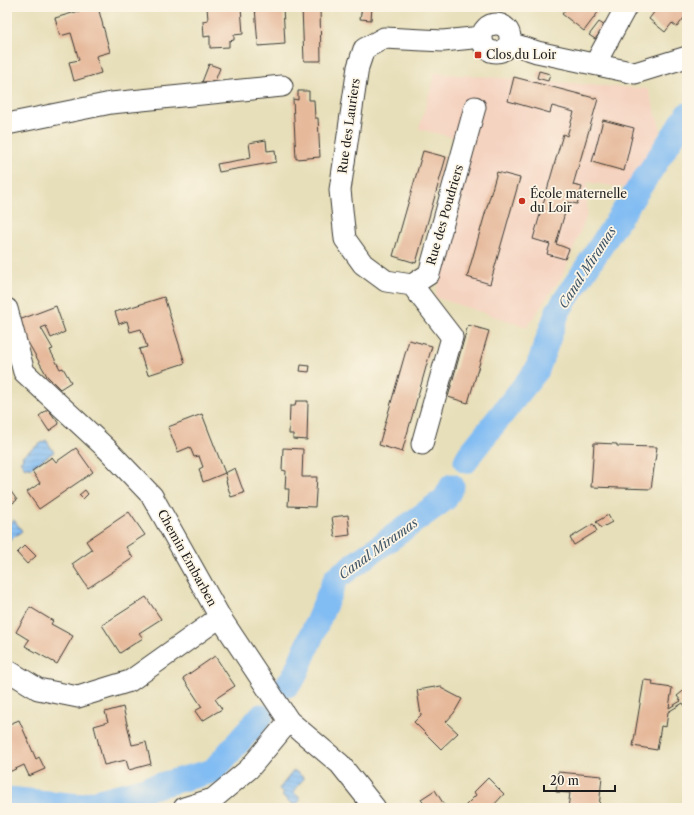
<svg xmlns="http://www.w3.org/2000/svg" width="694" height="815" font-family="'Libre Caslon Text',serif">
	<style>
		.built { fill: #f5d3c1 }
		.water { fill: url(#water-rules); stroke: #4e6c88 }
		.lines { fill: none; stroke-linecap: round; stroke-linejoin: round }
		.canal { stroke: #81bcf3; stroke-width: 25 }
		.building { fill: #e6b99b }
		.street-casing { stroke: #3a3934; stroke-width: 23 }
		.street { stroke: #fff; stroke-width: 21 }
		.poi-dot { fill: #c8321e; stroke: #fcf5e5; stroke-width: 1.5 }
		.labels { text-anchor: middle; stroke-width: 3.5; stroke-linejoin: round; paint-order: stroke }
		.poi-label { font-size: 12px; fill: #1c1c1c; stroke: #fcf5e5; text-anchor: start }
		.street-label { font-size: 12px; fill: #1c1c1c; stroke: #fcf5e5 }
		.water-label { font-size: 13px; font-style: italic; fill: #3f5467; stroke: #fcf5e5 }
	</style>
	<defs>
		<pattern id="water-rules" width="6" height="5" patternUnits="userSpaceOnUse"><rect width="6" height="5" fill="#81bcf3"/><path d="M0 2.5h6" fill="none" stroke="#6fa1d0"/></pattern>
	</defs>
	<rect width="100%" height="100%" fill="#fcf5e5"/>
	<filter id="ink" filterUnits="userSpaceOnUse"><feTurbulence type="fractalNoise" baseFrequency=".025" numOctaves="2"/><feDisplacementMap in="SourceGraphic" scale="8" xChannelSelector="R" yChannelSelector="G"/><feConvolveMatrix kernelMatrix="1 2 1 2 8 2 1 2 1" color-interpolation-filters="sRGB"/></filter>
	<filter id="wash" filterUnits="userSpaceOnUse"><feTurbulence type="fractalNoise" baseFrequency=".012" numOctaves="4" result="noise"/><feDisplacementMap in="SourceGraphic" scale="16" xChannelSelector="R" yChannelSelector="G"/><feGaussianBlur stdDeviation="0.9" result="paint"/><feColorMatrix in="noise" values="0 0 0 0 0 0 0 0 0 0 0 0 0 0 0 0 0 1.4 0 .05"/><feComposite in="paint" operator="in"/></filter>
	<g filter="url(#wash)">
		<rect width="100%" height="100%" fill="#e7dfba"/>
		<!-- built -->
		<path class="built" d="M 435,73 L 648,89 L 661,130 L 627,188 L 587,182 L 587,215 L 563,275 L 527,327 L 435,297 L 472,142 L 419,129 Z"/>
		<!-- water -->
		<path class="water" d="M 46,440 L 54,452 L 30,468 L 28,466 L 25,468 L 20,461 L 23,459 L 22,456 Z
			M 14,520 L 22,531 L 7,542 L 7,525 Z
			M 294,770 L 304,778 L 293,792 L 301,799 L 295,806 L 282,796 L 284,793 L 279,789 Z"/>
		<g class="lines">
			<!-- canal -->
			<path class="canal" d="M 466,461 L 470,454 L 537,370 L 558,311 L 687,115
				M 287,685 L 294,677 L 336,578 L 445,499 L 452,486
				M 7,799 L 80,806 L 213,771 L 261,716"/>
		</g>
		<g id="blocks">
			<!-- building -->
			<path class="building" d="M 93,7 L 98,7 L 110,52 L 96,56 L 101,73 L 74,81 L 69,62 L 79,60 L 71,33 L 60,36 L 55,18 Z
				M 207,7 L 241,7 L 243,34 L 234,35 L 234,40 L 229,41 L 229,47 L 210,48 L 210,36 L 204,37 L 203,21 L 208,20 Z
				M 255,7 L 283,7 L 285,44 L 258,46 Z
				M 302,7 L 320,7 L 321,61 L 304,61 Z
				M 362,7 L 372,7 L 371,20 L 360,19 Z
				M 567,7 L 602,7 L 584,31 L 562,14 Z
				M 658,7 L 687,7 L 687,14 L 677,27 L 672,23 L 665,32 L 649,19 Z
				M 599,22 L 605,26 L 595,39 L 589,35 Z
				M 209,64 L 220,68 L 215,81 L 202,82 Z
				M 539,71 L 550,74 L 548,81 L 537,78 Z
				M 514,77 L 598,99 L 573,185 L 582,187 L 577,204 L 568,202 L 556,244 L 569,249 L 565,259 L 547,254 L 550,244 L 533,239 L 563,134 L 567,136 L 574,112 L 552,106 L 550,113 L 508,101 Z
				M 298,91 L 309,91 L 309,100 L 314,100 L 315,118 L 318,118 L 320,157 L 296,159 L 293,99 L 298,100 Z
				M 603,120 L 634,128 L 624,171 L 592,162 Z
				M 266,140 L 267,151 L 275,150 L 276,162 L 219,172 L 217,164 L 251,158 L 249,143 Z
				M 423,151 L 446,157 L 416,263 L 393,256 Z
				M 497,172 L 520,178 L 490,284 L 467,277 Z
				M 164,297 L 185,363 L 148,375 L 145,365 L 144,365 L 139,349 L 147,347 L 141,329 L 130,332 L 127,321 L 119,324 L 115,312 Z
				M 56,306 L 65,332 L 51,338 L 46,326 L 41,328 L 53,349 L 50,350 L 60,369 L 63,368 L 71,382 L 60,389 L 47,376 L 25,337 L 19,320 Z
				M 468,325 L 489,331 L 468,403 L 448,397 Z
				M 409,340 L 432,346 L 402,452 L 379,445 Z
				M 301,365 L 310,366 L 309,372 L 300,371 Z
				M 296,401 L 308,401 L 307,440 L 293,439 L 293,434 L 289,434 L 290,406 L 295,406 Z
				M 48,409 L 59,424 L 49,431 L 39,416 Z
				M 202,414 L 225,473 L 235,468 L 244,493 L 231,497 L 226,481 L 227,480 L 225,473 L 203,482 L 199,469 L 203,467 L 199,456 L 194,457 L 190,447 L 178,452 L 168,427 Z
				M 594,443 L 617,444 L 617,446 L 657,447 L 651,489 L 591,487 Z
				M 76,448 L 93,472 L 39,509 L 27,492 L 40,483 L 32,471 L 52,457 L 56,462 Z
				M 283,448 L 303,449 L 302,477 L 317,477 L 315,507 L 288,506 L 289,489 L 285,489 L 286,471 L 282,470 Z
				M 7,486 L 17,500 L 7,507 Z
				M 85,490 L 88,494 L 83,499 L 79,495 Z
				M 129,512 L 145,535 L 126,547 L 133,558 L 88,588 L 72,564 L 92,550 L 86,541 Z
				M 348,515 L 350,535 L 335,537 L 332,517 Z
				M 608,515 L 612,522 L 601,528 L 596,522 Z
				M 593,524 L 597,531 L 574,545 L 570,538 Z
				M 25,545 L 36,556 L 27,564 L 17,553 Z
				M 146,597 L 161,619 L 139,633 L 143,638 L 120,653 L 102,625 Z
				M 30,607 L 53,621 L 51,624 L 73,636 L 57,664 L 25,646 L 29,640 L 16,632 Z
				M 215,656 L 235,686 L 215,699 L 222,709 L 202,721 L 195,711 L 202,707 L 183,678 Z
				M 644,680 L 653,681 L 652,685 L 672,688 L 669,708 L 681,701 L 677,696 L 687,688 L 687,709 L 683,703 L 668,712 L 666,727 L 661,726 L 657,750 L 633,746 Z
				M 441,686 L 441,688 L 462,699 L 454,713 L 446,722 L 458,733 L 441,749 L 414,722 L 421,715 L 417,690 Z
				M 123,707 L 132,745 L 146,742 L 151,764 L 129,770 L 126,760 L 104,765 L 94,726 L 108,722 L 105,712 Z
				M 19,720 L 36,759 L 39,757 L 45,769 L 29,776 L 24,765 L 7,773 L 7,725 Z
				M 558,772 L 602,776 L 599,808 L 568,808 L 570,793 L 556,792 Z
				M 488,778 L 504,794 L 491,808 L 463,808 L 476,795 L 474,792 Z
				M 435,790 L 446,808 L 416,808 L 424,804 L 421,799 Z"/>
		</g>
	</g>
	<g filter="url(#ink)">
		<use href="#blocks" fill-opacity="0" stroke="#3a3934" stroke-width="1"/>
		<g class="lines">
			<!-- street casing -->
			<g class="street-casing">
				<path id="street" d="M482 38a14 14 0 1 1 28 0a14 14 0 1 1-28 0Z
					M 510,43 L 537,52 L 635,73 L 687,57
					M 595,64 L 626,7
					M 7,124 L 111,103 L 282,86
					M 412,285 L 386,281 L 363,264 L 345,239 L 340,190 L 358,67 L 364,49 L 384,38 L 443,41 L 482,37
					M 7,309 L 24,372 L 107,449 L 152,496 L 220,617 L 289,721 L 340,764 L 375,808
					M 422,444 L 452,337 L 412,285 L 429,274 L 475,107
					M 7,670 L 38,689 L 78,697 L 130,681 L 220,617
					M 184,808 L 213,799 L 249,769 L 289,721"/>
			</g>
			<!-- street -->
			<use href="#street" class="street"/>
		</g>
	</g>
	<!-- markers -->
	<g class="poi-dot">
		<rect x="474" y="51" width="8" height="8" rx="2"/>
		<circle cx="522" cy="201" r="4"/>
	</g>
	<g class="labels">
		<!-- poi labels -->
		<g class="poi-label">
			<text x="486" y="59">Clos du Loir</text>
			<text x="530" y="198">École maternelle<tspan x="530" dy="14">du Loir</tspan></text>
		</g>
		<!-- street labels -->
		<g class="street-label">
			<text transform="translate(349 126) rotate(-82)" y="4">Rue des Lauriers</text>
			<text transform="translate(445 215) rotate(-74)" y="4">Rue des Poudriers</text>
			<text transform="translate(187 558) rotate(61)" y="4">Chemin Embarben</text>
		</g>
		<!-- water labels -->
		<g class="water-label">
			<text transform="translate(587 267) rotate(-57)" y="5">Canal Miramas</text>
			<text transform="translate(378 548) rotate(-36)" y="5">Canal Miramas</text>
		</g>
	</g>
	<!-- margin -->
	<rect width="694" height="815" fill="none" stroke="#fcf5e5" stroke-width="24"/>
	<!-- scale -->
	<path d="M544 785v6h71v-6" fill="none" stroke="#1c1c1c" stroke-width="2"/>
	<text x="550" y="785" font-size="12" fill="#1c1c1c" stroke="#fcf5e5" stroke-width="3" paint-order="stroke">20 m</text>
</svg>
